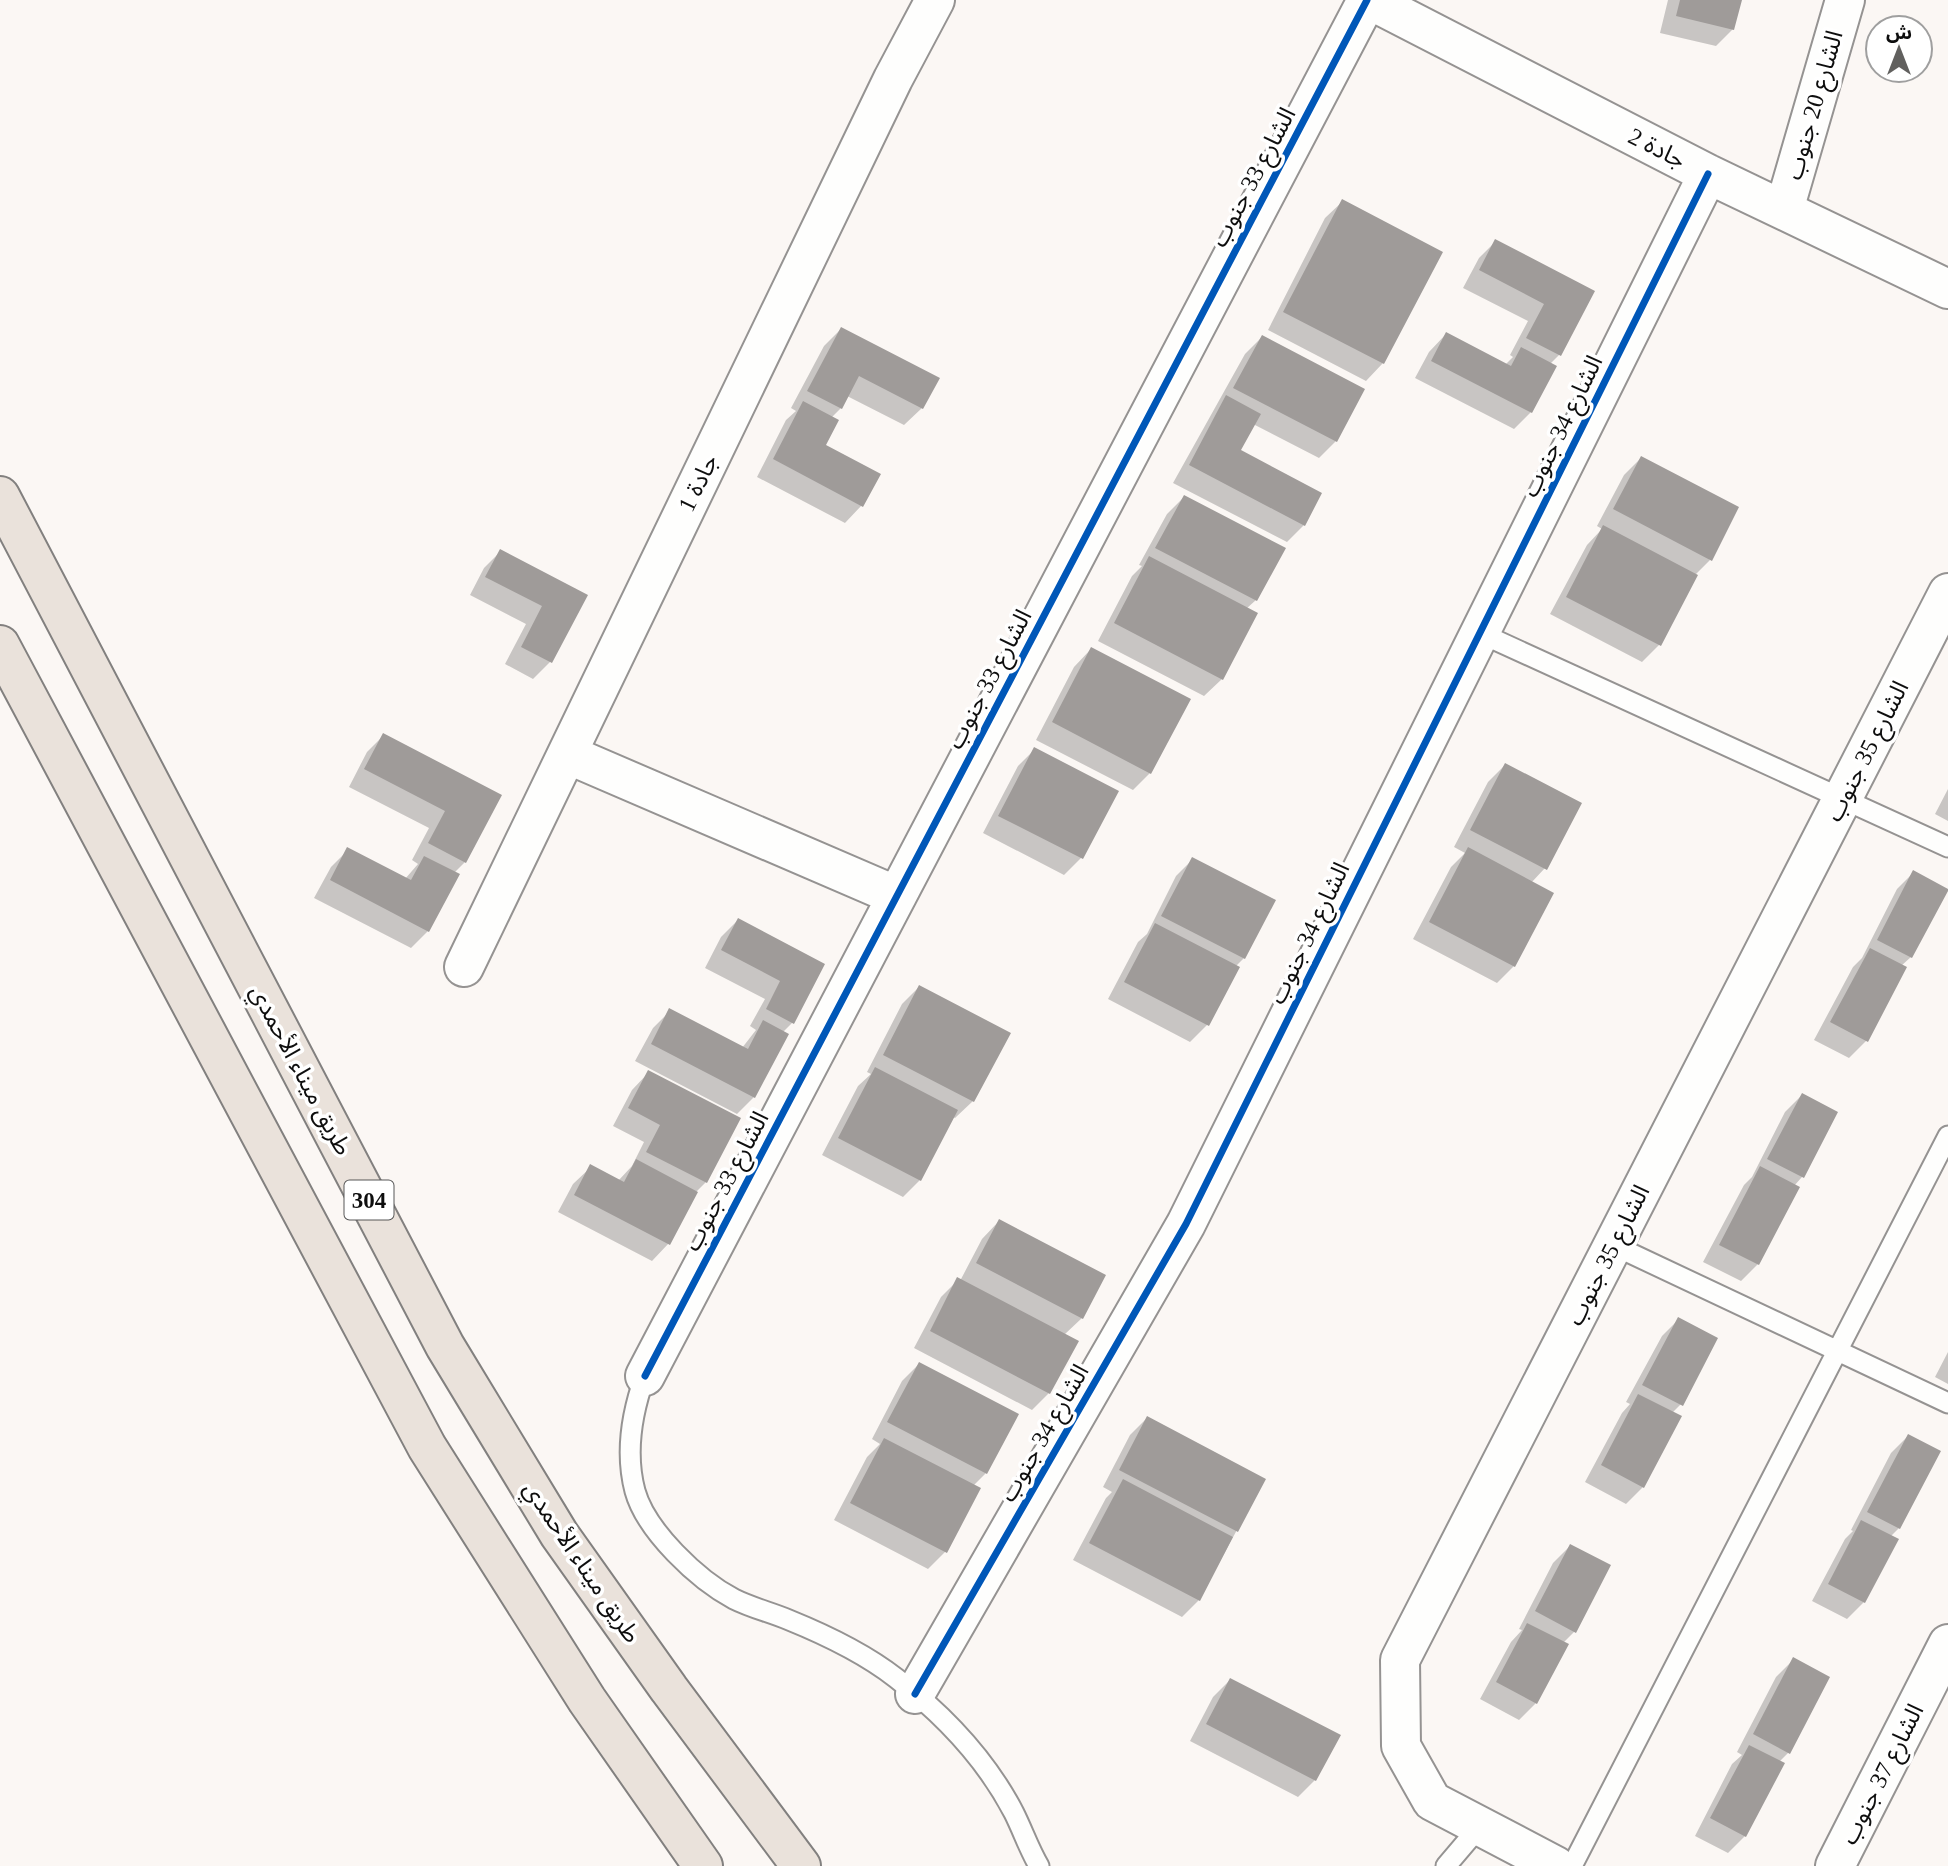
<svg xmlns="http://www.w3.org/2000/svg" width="1948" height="1866" font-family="'Times New Roman','Noto Sans Arabic',serif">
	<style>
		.shadow { fill: #0003 }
		.building { fill: #9f9b99 }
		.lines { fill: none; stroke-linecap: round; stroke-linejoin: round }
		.service-casing { stroke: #959392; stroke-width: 23 }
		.minor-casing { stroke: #959392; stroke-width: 42 }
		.primary-casing { stroke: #82807f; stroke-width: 42 }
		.service { stroke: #fefefd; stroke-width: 19 }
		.minor { stroke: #fefefd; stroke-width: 38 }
		.primary { stroke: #eae2db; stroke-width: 38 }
		.cycleway-casing { stroke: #fff; stroke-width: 11 }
		.cycleway { stroke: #0057b8; stroke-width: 7 }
		.labels { text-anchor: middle; stroke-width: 7; stroke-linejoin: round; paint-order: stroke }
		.shield { fill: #fff; stroke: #565656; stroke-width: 2 }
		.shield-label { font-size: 23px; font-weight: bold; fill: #0e0e0e }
		.street-label { font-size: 24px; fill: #0e0e0e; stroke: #fff }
	</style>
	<rect width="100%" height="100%" fill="#fbf7f4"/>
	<!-- shadow -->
	<path class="shadow" d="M 1668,0 L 1740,0 L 1733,29 L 1716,46 L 1660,33 Z
		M 1343,201 L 1441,253 L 1383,363 L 1366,381 L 1268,330 L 1325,218 Z
		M 1496,241 L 1592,291 L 1559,355 L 1550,364 L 1531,412 L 1514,429 L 1415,378 L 1429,352 L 1446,334 L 1505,365 L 1513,357 L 1510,355 L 1528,321 L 1463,288 L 1479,258 Z
		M 841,329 L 937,379 L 922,408 L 904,425 L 847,396 L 841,408 L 831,418 L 824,446 L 862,505 L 845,523 L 757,477 L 786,420 L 796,411 L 791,408 L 824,346 Z
		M 1262,337 L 1336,441 L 1319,458 L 1253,424 L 1239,451 L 1304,525 L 1287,542 L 1173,483 L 1245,354 Z
		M 1641,458 L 1710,560 L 1695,575 L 1659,645 L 1642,662 L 1550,614 L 1587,545 L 1602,529 L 1597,526 L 1624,475 Z
		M 1184,497 L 1256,600 L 1246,609 L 1222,679 L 1204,696 L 1098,641 L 1132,576 L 1142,566 L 1139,565 L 1167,514 Z
		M 501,551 L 586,596 L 550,662 L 533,679 L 505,664 L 526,624 L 470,595 L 484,568 Z
		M 1091,649 L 1150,773 L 1133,790 L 1036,740 L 1074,667 Z
		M 384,735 L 500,796 L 465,862 L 454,873 L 428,931 L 411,948 L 314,898 L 331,867 L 348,850 L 405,879 L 418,864 L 412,860 L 429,828 L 349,787 L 367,752 Z
		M 1035,749 L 1117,792 L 1081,858 L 1064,875 L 983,833 L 1018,766 Z
		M 1505,765 L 1545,868 L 1531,883 L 1514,966 L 1497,983 L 1413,939 L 1451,867 L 1465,853 L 1454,847 L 1488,782 Z
		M 1948,789 L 1948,821 L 1935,814 Z
		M 1193,859 L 1244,958 L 1235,967 L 1237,968 L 1207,1025 L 1190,1042 L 1108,999 L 1138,942 L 1147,934 L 1176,876 Z
		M 1914,872 L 1911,957 L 1901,966 L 1866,1041 L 1849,1058 L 1814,1040 L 1853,967 L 1862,958 L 1897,889 Z
		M 738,920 L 823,964 L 792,1023 L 782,1033 L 754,1097 L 737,1114 L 635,1061 L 653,1028 L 670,1011 L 742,1048 L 756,1030 L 750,1026 L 765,999 L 705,968 L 721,937 Z
		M 919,987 L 973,1101 L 955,1118 L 953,1117 L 920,1180 L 903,1197 L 822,1155 L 858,1086 L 871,1074 L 867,1072 L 902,1004 Z
		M 649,1072 L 706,1182 L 695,1193 L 669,1243 L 652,1261 L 558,1212 L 573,1184 L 591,1167 L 618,1181 L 632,1166 L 644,1142 L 613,1126 L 632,1090 Z
		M 1802,1095 L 1836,1113 L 1802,1177 L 1794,1186 L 1758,1264 L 1741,1281 L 1703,1262 L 1744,1185 L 1752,1177 L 1785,1112 Z
		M 999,1221 L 1082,1318 L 1064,1335 L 1049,1393 L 1032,1410 L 914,1348 L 941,1297 L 958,1280 L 960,1281 L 982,1239 Z
		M 1679,1319 L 1681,1404 L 1672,1413 L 1643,1487 L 1626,1504 L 1585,1482 L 1622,1413 L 1630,1404 L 1626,1402 L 1662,1336 Z
		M 1948,1352 L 1948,1384 L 1935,1377 Z
		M 919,1364 L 986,1473 L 973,1486 L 979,1489 L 945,1552 L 928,1569 L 834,1520 L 867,1457 L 880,1444 L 872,1439 L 902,1381 Z
		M 1147,1418 L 1264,1480 L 1199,1600 L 1182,1617 L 1073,1560 L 1106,1498 L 1112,1492 L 1103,1487 L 1130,1435 Z
		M 1908,1436 L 1899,1528 L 1890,1537 L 1864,1602 L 1847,1619 L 1812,1601 L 1845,1539 L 1853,1531 L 1851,1530 L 1891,1453 Z
		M 1570,1546 L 1574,1632 L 1563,1643 L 1536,1703 L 1519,1720 L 1480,1699 L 1511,1642 L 1522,1630 L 1519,1629 L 1553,1563 Z
		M 1793,1660 L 1788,1753 L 1779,1762 L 1745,1836 L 1728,1853 L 1695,1836 L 1732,1764 L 1742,1755 L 1737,1752 L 1776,1677 Z
		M 1230,1680 L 1315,1780 L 1298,1797 L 1190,1741 L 1213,1697 Z"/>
	<!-- building -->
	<path class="building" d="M 1680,0 L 1742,0 L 1734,30 L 1676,16 Z
		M 1342,199 L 1443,252 L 1384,364 L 1283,312 Z
		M 1495,239 L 1595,291 L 1561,356 L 1526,338 L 1544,304 L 1479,270 Z
		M 841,327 L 940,378 L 923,409 L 859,376 L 842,409 L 807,391 Z
		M 1446,332 L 1511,366 L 1521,347 L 1557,366 L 1532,413 L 1431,361 Z
		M 1262,335 L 1365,389 L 1337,442 L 1233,388 Z
		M 1226,395 L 1261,414 L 1241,450 L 1322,493 L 1305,526 L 1189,465 Z
		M 803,401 L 839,420 L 826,445 L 881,474 L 863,507 L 773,459 Z
		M 1641,456 L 1739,507 L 1712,561 L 1613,509 Z
		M 1184,495 L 1286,548 L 1257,601 L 1155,548 Z
		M 1603,525 L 1698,575 L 1661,646 L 1566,597 Z
		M 500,549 L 588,595 L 552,663 L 521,647 L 542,606 L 485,577 Z
		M 1149,556 L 1258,613 L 1223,680 L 1114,623 Z
		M 1091,647 L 1191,699 L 1151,774 L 1052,722 Z
		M 383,733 L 502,795 L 466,863 L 428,843 L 445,811 L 364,769 Z
		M 1034,747 L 1119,791 L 1083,859 L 998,816 Z
		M 1505,763 L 1582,803 L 1547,870 L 1470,830 Z
		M 347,847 L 411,880 L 424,856 L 460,874 L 429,932 L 330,880 Z
		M 1468,847 L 1554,893 L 1515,967 L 1429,922 Z
		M 1192,857 L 1276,900 L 1245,959 L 1161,916 Z
		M 1913,870 L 1948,889 L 1948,891 L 1912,958 L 1877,940 Z
		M 738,918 L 825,964 L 794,1024 L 766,1009 L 780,981 L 721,950 Z
		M 1155,923 L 1240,967 L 1209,1026 L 1124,982 Z
		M 1870,948 L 1907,967 L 1868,1042 L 1830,1022 Z
		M 919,985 L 1011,1033 L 974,1102 L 883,1055 Z
		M 669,1008 L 748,1049 L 763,1020 L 789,1034 L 755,1098 L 651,1044 Z
		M 875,1067 L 958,1110 L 921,1181 L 838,1138 Z
		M 648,1070 L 741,1118 L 707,1183 L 646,1152 L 660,1125 L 628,1108 Z
		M 1802,1093 L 1838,1112 L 1804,1178 L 1767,1159 Z
		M 636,1159 L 698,1192 L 670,1245 L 574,1195 L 590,1164 L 624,1182 Z
		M 1760,1166 L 1800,1187 L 1759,1265 L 1719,1245 Z
		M 999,1219 L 1106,1275 L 1083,1319 L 976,1263 Z
		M 957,1277 L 1079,1341 L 1050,1394 L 930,1331 Z
		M 1678,1317 L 1718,1338 L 1683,1406 L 1642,1385 Z
		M 919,1362 L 1019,1414 L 987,1474 L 887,1422 Z
		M 1638,1394 L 1682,1416 L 1644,1488 L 1601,1465 Z
		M 1147,1416 L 1266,1479 L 1238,1532 L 1119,1470 Z
		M 1908,1434 L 1941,1451 L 1900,1529 L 1867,1512 Z
		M 884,1438 L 981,1488 L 947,1553 L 850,1503 Z
		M 1123,1479 L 1233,1537 L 1200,1601 L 1089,1543 Z
		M 1861,1520 L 1899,1539 L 1865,1603 L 1828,1584 Z
		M 1570,1544 L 1611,1565 L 1576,1633 L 1535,1611 Z
		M 1527,1623 L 1569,1644 L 1537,1704 L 1496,1682 Z
		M 1793,1657 L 1830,1677 L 1790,1754 L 1753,1734 Z
		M 1230,1678 L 1341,1735 L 1316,1781 L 1206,1724 Z
		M 1749,1745 L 1785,1763 L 1746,1837 L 1710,1818 Z"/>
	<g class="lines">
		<!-- service casing -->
		<g class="service-casing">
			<path id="service" d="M 1480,633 L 1948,847
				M 1613,1245 L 1948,1403
				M 645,1376 C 632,1412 625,1453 635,1491 C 646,1531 698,1580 734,1599 C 752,1608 770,1612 789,1620 C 826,1635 864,1653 896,1678 C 944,1715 986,1759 1014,1813 C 1023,1831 1029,1849 1039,1866
				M 1446,1866 L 1480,1826
				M 1572,1866 L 1948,1136"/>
		</g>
		<!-- minor casing -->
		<g class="minor-casing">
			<path id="minor" d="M 1370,0 L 1708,174 L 1948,289
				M 1784,210 L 1845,0
				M 567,754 L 897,896
				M 464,967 L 893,79 L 935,0
				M 645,1376 L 1367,0
				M 915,1694 L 1186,1224 L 1708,174
				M 1556,1866 L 1432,1801 L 1401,1746 L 1400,1660 L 1948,593
				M 1835,1866 L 1948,1644"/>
		</g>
		<!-- primary casing -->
		<g class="primary-casing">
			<path id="primary" d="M 0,496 L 445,1346 L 559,1534 L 669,1689 L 801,1866
				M 0,645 L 427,1447 L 587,1700 L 703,1866"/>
		</g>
		<!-- service -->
		<use href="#service" class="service"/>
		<!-- minor -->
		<use href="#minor" class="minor"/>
		<!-- primary -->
		<use href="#primary" class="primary"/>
		<!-- cycleway casing -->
		<g class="cycleway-casing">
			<path id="cycleway" d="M 645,1376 L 1367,0
				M 915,1694 L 1186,1224 L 1708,174"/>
		</g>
		<!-- cycleway -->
		<use href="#cycleway" class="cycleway"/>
	</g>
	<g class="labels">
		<!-- shield labels -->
		<rect class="shield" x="344.5" y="1180.5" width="49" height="39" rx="5"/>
		<g class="shield-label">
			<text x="369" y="1208">304</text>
		</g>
		<!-- street labels -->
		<g class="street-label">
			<text transform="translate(1814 105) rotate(-74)" y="8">الشارع 20 جنوب</text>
			<text transform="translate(1657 148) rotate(27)" y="8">جادة 2</text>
			<text transform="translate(1253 177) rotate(-62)" y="8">الشارع 33 جنوب</text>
			<text transform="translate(1562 426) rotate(-64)" y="8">الشارع 34 جنوب</text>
			<text transform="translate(698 483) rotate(-64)" y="8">جادة 1</text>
			<text transform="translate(989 679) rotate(-62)" y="8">الشارع 33 جنوب</text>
			<text transform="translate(1867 751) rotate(-63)" y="8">الشارع 35 جنوب</text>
			<text transform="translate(1309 933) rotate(-64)" y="8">الشارع 34 جنوب</text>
			<text transform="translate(301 1070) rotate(62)" y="8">طريق ميناء الأحمدي</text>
			<text transform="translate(726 1181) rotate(-62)" y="8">الشارع 33 جنوب</text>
			<text transform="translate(1608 1255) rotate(-63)" y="8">الشارع 35 جنوب</text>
			<text transform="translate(1044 1433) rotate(-60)" y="8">الشارع 34 جنوب</text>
			<text transform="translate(582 1562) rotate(56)" y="8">طريق ميناء الأحمدي</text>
			<text transform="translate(1882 1774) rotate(-63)" y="8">الشارع 37 جنوب</text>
		</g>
	</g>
	<!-- north arrow -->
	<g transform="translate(1899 49)"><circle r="33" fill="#ffffff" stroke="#9f9f9f" stroke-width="2"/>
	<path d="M0-5L12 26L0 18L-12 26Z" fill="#61605e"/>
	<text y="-10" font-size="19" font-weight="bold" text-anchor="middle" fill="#0e0e0e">ش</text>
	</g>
</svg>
